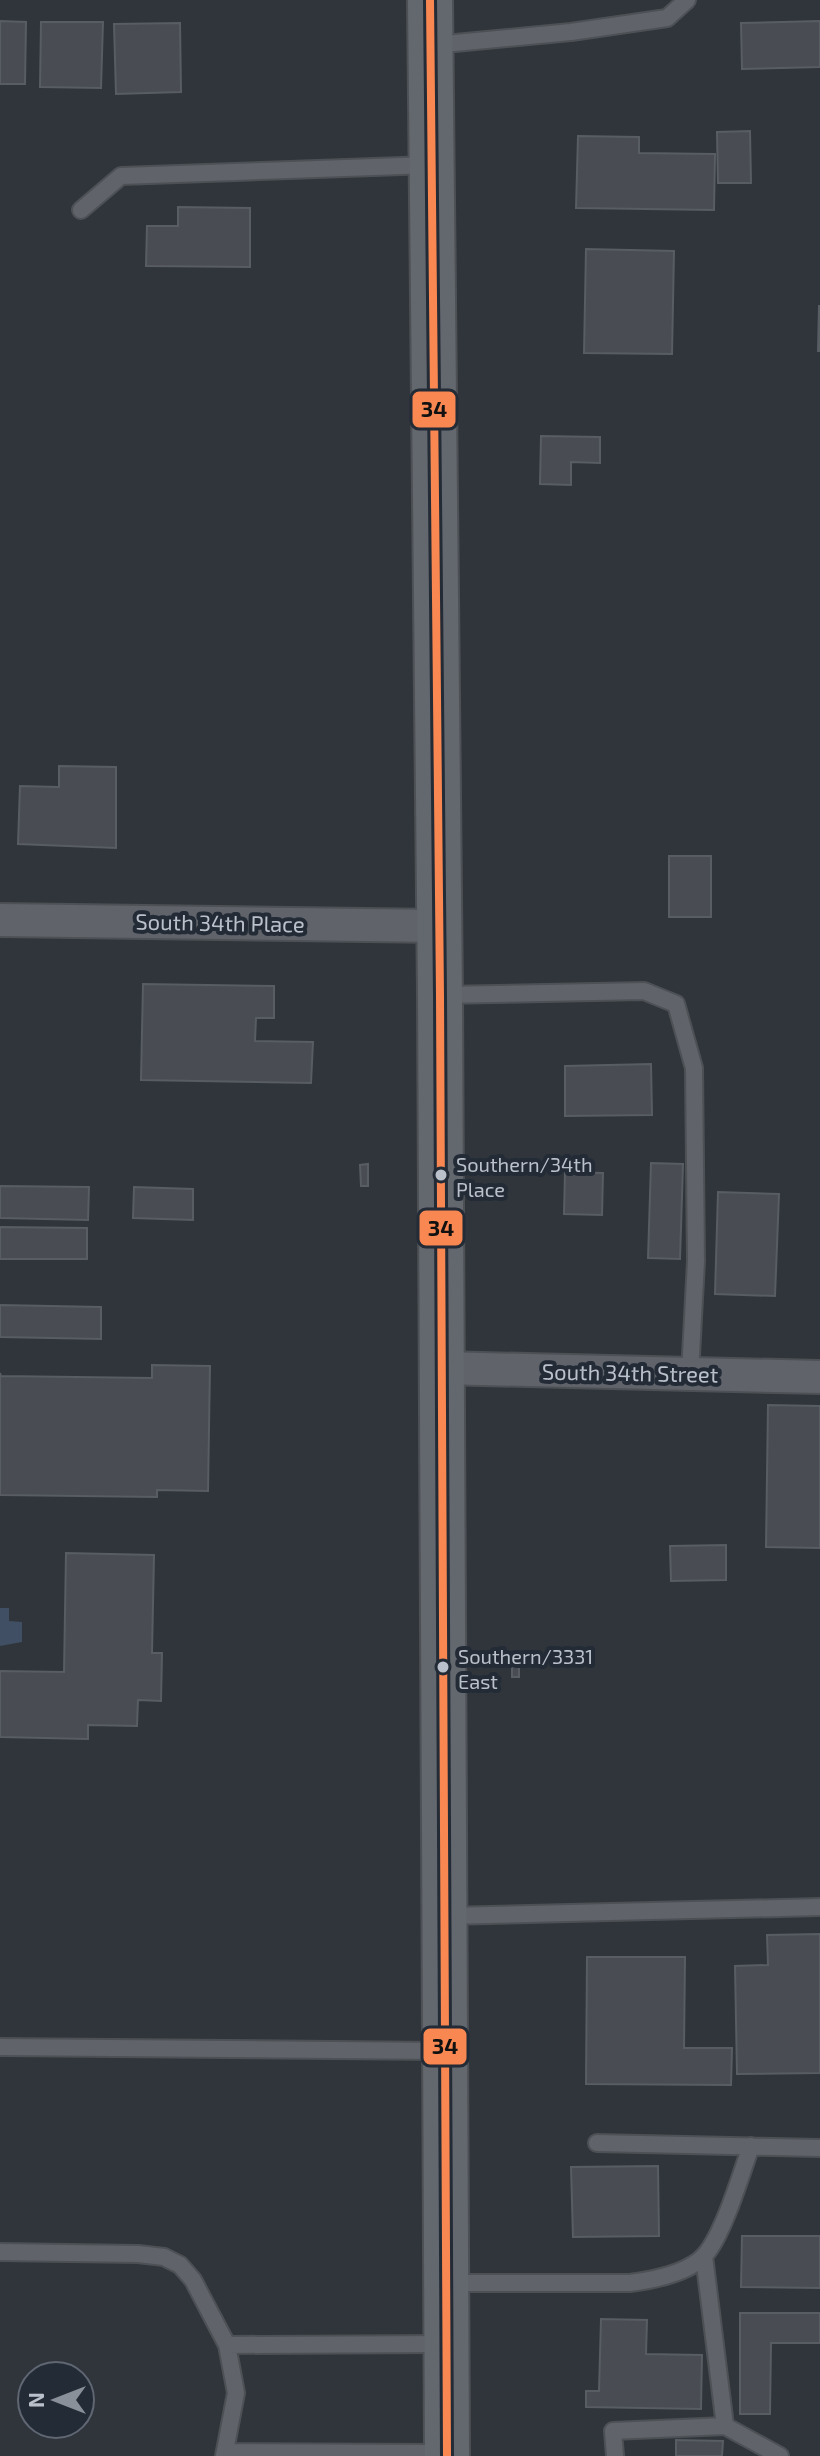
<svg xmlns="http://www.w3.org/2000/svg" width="820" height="2456" font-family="'Exo 2',sans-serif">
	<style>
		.water { fill: #404f63 }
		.building { fill: #494d53; stroke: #585c63; stroke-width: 2 }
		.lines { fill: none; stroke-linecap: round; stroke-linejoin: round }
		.service-casing { stroke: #4d5156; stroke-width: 20 }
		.minor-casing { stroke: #4d5156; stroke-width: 36 }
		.secondary-casing { stroke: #4d5156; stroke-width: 48 }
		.service { stroke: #60636a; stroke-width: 16 }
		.minor { stroke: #60636a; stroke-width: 32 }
		.secondary { stroke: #63676e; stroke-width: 44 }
		.bus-1-casing { stroke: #232b36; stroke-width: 14 }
		.bus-1 { stroke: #f88751; stroke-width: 8 }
		.bus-dot { fill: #bbc1cb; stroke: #232b36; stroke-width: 3 }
		.labels { text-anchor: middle; stroke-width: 8; stroke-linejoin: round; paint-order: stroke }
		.bus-label { font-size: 20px; fill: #bbc1cb; stroke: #232b36; text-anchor: start }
		.street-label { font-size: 22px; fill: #bbc1cb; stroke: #232b36 }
		.line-badge { stroke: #232b36; stroke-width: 3 }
		.pale-badge-label { font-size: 22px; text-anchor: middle; font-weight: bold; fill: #111 }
	</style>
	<rect width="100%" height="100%" fill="#2f353b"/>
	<!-- water -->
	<path class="water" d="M 0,1608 L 9,1608 L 9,1621 L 22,1622 L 22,1642 L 0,1646 Z"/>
	<!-- building -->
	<path class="building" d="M 0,21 L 26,22 L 25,84 L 0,84 Z
		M 820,21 L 820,67 L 742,69 L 741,23 Z
		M 41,22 L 103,22 L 101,88 L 40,87 Z
		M 180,23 L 181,92 L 116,94 L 114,24 Z
		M 750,131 L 751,183 L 718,183 L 717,132 Z
		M 578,136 L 639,137 L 639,153 L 715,154 L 714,210 L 576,208 Z
		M 178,207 L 250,208 L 250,267 L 146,266 L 147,226 L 178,226 Z
		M 586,249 L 674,251 L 672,354 L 584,353 Z
		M 819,306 L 820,306 L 820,351 L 818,351 Z
		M 541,436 L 600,437 L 600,463 L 571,462 L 571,485 L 540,484 Z
		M 59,766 L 116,767 L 116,848 L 18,844 L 20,786 L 59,787 Z
		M 669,856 L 711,856 L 711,917 L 669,917 Z
		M 143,984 L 274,986 L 274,1018 L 256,1018 L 255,1041 L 313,1042 L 311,1083 L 141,1080 Z
		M 651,1064 L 652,1115 L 565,1116 L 565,1066 Z
		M 651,1163 L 683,1164 L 680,1259 L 648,1258 Z
		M 368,1164 L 368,1186 L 361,1186 L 360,1165 Z
		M 565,1172 L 603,1173 L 602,1215 L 564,1214 Z
		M 0,1186 L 89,1187 L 88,1220 L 0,1218 Z
		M 134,1187 L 193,1189 L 193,1220 L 133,1218 Z
		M 718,1192 L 779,1194 L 775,1296 L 715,1294 Z
		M 0,1227 L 87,1228 L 87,1259 L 0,1259 Z
		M 0,1305 L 101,1307 L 101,1339 L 0,1337 Z
		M 152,1365 L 210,1366 L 208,1491 L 157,1490 L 157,1497 L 0,1495 L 0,1373 L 1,1376 L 152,1378 Z
		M 768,1405 L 820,1406 L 820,1548 L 766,1547 Z
		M 726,1545 L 726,1580 L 671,1581 L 670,1546 Z
		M 66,1553 L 154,1555 L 152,1653 L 162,1653 L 161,1701 L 138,1700 L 137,1726 L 88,1725 L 88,1739 L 0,1737 L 0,1671 L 64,1672 Z
		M 512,1657 L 519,1657 L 519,1677 L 512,1677 Z
		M 820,1934 L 820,2073 L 737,2074 L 735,1966 L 768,1965 L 767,1935 Z
		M 587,1957 L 685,1957 L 684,2048 L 732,2048 L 731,2085 L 586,2084 Z
		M 658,2166 L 659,2236 L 573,2237 L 571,2167 Z
		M 742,2236 L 820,2236 L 820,2288 L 741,2287 Z
		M 740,2313 L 820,2313 L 820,2343 L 771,2343 L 770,2414 L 740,2414 Z
		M 601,2319 L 647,2320 L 646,2354 L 702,2355 L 701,2409 L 586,2407 L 586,2391 L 599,2391 Z
		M 676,2440 L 723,2441 L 722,2456 L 676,2456 Z"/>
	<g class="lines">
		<!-- service casing -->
		<g class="service-casing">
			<path id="service" d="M 434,45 L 571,32 L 667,18 L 687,0
				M 81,210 L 121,176 L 430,165
				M 441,995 L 644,991 L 676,1004 L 694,1068 L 696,1261 L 690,1374
				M 446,1916 L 820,1907
				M 0,2047 L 442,2051
				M 597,2143 L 820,2148
				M 0,2252 L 138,2254 L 164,2257 L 180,2265 L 193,2280 L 227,2345 L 236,2393 L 224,2456
				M 704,2256 L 725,2426
				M 448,2283 L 630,2283 C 653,2280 689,2273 705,2255 C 724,2233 741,2174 751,2146
				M 227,2345 L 446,2344
				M 226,2452 L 445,2453
				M 615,2456 L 613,2431 L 725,2426 L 780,2456"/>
		</g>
		<!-- minor casing -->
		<g class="minor-casing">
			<path id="minor" d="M 0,920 L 439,926
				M 441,1368 L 820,1377"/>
		</g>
		<!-- secondary casing -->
		<g class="secondary-casing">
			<path id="secondary" d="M 430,0 L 440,995 L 447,2456"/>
		</g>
		<!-- service -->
		<use href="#service" class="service"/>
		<!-- minor -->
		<use href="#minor" class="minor"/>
		<!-- secondary -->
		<use href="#secondary" class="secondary"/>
		<!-- bus-1 casing -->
		<g class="bus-1-casing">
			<path id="bus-1" d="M 430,0 L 440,995 L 447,2456"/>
		</g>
		<!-- bus-1 -->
		<use href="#bus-1" class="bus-1"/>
	</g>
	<!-- markers -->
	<g class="bus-dot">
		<circle cx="441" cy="1175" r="7"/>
		<circle cx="443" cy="1667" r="7"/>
	</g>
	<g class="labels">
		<!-- bus labels -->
		<g class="bus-label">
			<text x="456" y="1172">Southern/34th<tspan x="456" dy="25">Place</tspan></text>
			<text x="458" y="1664">Southern/3331<tspan x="458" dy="25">East</tspan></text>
		</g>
		<!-- street labels -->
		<g class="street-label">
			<text transform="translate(220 923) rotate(1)" y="8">South 34th Place</text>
			<text transform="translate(630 1373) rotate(1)" y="8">South 34th Street</text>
		</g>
	</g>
	<g class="line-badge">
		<rect x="411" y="390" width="46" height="39" rx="8" fill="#f88751"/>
		<rect x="418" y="1209" width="46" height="38" rx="8" fill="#f88751"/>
		<rect x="422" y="2027" width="46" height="39" rx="8" fill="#f88751"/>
	</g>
	<g class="pale-badge-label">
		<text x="434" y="417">34</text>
		<text x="441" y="1236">34</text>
		<text x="445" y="2054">34</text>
	</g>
	<!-- north arrow -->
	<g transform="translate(56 2400) rotate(270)"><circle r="38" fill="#232b36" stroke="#606772" stroke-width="2"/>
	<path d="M0-6L14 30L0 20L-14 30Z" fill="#8a9099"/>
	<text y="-12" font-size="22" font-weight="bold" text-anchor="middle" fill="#bbc1cb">N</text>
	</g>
</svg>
